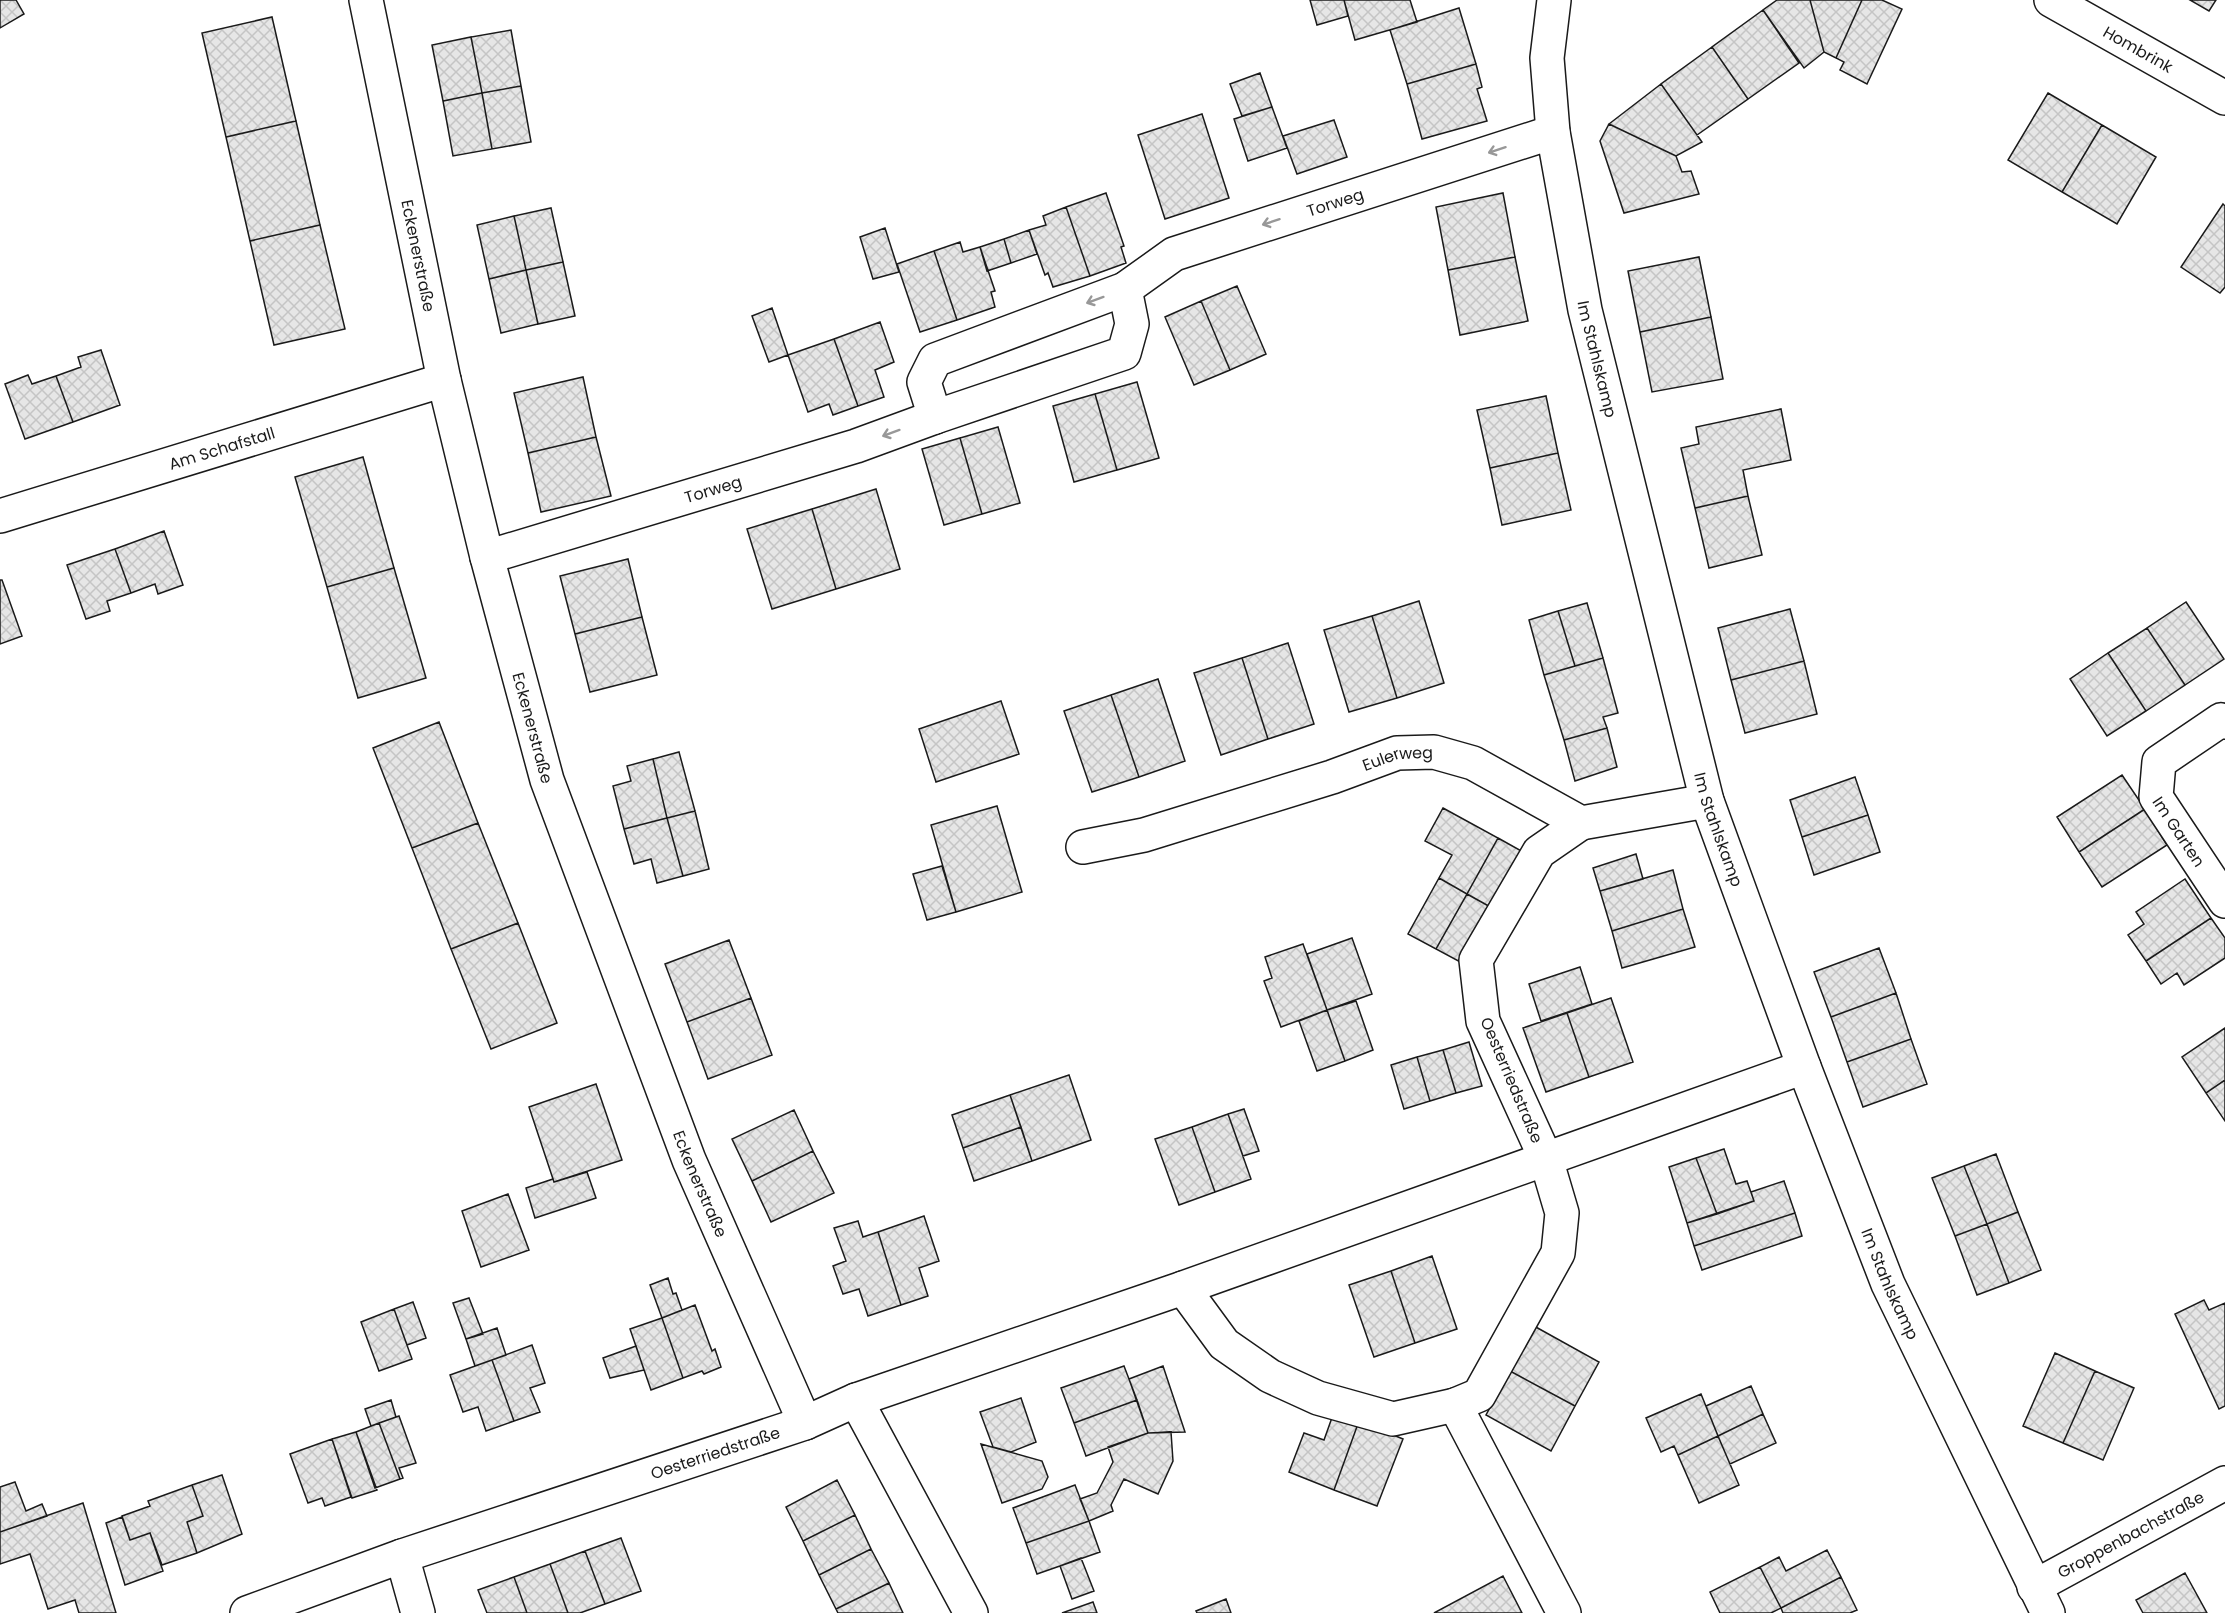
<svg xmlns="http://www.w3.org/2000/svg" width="2225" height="1613" font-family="Poppins,sans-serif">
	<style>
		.building { fill: url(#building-cross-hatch); stroke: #1a1a1a; stroke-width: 1.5 }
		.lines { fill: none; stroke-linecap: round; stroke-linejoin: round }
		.minor-casing { stroke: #1a1a1a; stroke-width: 36 }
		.minor { stroke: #fff; stroke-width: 33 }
		.oneway { stroke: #989898 }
		.labels { text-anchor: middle; stroke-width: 4.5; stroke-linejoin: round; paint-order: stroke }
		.street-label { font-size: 16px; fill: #1a1a1a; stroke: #fff }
	</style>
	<defs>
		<pattern id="building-cross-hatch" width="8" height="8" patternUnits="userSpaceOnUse" patternTransform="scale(1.5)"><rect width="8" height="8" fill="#e6e6e6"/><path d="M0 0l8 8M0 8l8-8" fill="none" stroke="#c5c5c5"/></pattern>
	</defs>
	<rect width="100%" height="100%" fill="#fff"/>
	<!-- building -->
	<path class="building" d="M 0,0 L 16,0 L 24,14 L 0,28 Z
		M 1310,0 L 1344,0 L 1348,16 L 1317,25 Z
		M 1344,0 L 1410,0 L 1417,22 L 1355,40 Z
		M 1777,0 L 1810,0 L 1824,52 L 1804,68 L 1763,10 Z
		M 1810,0 L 1862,0 L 1836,58 L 1824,52 Z
		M 1862,0 L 1882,0 L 1902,9 L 1867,84 L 1840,70 L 1844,62 L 1836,58 Z
		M 2190,0 L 2216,0 L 2209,11 Z
		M 1459,8 L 1476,64 L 1407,84 L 1390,30 Z
		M 1763,10 L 1799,63 L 1748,99 L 1712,47 Z
		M 272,17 L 296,121 L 226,137 L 202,33 Z
		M 511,30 L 521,86 L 482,93 L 471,37 Z
		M 471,37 L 482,93 L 443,101 L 432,45 Z
		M 1712,47 L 1748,99 L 1697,135 L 1661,84 Z
		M 1476,64 L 1482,87 L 1477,89 L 1487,121 L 1422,139 L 1407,84 Z
		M 1260,73 L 1272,107 L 1242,116 L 1230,84 Z
		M 1661,84 L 1702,142 L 1676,156 L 1609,124 Z
		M 521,86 L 531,142 L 492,149 L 482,93 Z
		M 482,93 L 492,149 L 453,156 L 443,101 Z
		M 2048,93 L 2102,125 L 2062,192 L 2008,160 Z
		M 1272,107 L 1287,148 L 1248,161 L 1234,119 Z
		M 1202,114 L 1229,198 L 1165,219 L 1138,135 Z
		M 1334,120 L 1347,157 L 1297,174 L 1283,136 Z
		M 296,121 L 320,225 L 250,241 L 226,137 Z
		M 1609,124 L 1676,156 L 1682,172 L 1691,171 L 1699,194 L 1624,213 L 1600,141 Z
		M 2102,125 L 2156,157 L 2117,224 L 2062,192 Z
		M 1106,193 L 1124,246 L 1121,247 L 1126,263 L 1090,276 L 1066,207 Z
		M 1503,193 L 1515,257 L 1448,270 L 1436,207 Z
		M 2223,204 L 2225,206 L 2225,287 L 2220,293 L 2181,267 Z
		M 1066,207 L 1090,276 L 1053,287 L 1048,273 L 1045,275 L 1029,230 L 1046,225 L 1043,216 Z
		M 551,208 L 563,262 L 526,270 L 514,216 Z
		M 514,216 L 526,270 L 489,279 L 477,225 Z
		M 320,225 L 345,329 L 274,345 L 250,241 Z
		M 885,228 L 899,272 L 873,279 L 860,237 Z
		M 1029,230 L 1037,254 L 1011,263 L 1004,239 Z
		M 1004,239 L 1011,263 L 987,271 L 980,247 Z
		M 960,242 L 963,252 L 980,247 L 995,291 L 991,292 L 995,307 L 957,320 L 934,251 Z
		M 934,251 L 957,320 L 920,332 L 897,264 Z
		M 1515,257 L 1528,321 L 1460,335 L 1448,270 Z
		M 1699,257 L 1711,317 L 1640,332 L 1628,271 Z
		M 563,262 L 575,316 L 538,324 L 526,270 Z
		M 526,270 L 538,324 L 501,333 L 489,279 Z
		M 1237,286 L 1266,354 L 1230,370 L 1201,301 Z
		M 1201,301 L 1230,370 L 1194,385 L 1165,317 Z
		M 772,308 L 788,355 L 769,362 L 752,316 Z
		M 1711,317 L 1723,379 L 1652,392 L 1640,332 Z
		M 880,322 L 894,362 L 875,370 L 884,397 L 858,406 L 834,339 Z
		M 834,339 L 858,406 L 833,415 L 829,404 L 808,412 L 788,355 Z
		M 101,350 L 120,405 L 73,422 L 56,376 L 81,367 L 78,357 Z
		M 28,375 L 32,384 L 56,376 L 73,422 L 25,439 L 5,384 Z
		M 583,377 L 596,437 L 528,453 L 514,393 Z
		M 1137,382 L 1159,458 L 1117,470 L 1095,394 Z
		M 1095,394 L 1117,470 L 1074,482 L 1053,406 Z
		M 1546,396 L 1558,453 L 1490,468 L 1477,410 Z
		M 1781,409 L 1791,460 L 1743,470 L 1748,496 L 1695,508 L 1681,448 L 1699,444 L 1696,427 Z
		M 998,427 L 1020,503 L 982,514 L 960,438 Z
		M 596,437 L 611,496 L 541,512 L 528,453 Z
		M 960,438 L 982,514 L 944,525 L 922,449 Z
		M 1558,453 L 1571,510 L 1502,525 L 1490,468 Z
		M 363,457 L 394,568 L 327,587 L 295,477 Z
		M 876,489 L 900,569 L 836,589 L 812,509 Z
		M 1748,496 L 1762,555 L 1709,568 L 1695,508 Z
		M 812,509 L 836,589 L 772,609 L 747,529 Z
		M 164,531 L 183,585 L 158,594 L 155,584 L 131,593 L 115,549 Z
		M 115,549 L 131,593 L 107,601 L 110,611 L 86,619 L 67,565 Z
		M 628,559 L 642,617 L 575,634 L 560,576 Z
		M 394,568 L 426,678 L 358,698 L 327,587 Z
		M 0,580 L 2,580 L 22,636 L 0,644 Z
		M 1419,601 L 1444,683 L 1397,698 L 1372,616 Z
		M 2186,602 L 2224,659 L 2185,685 L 2147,628 Z
		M 1587,603 L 1603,658 L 1575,666 L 1558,611 Z
		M 1790,609 L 1804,661 L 1731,680 L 1718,628 Z
		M 1558,611 L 1575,666 L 1544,675 L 1529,620 Z
		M 1372,616 L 1397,698 L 1349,712 L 1324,630 Z
		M 642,617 L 657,675 L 590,692 L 575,634 Z
		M 2147,628 L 2185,685 L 2146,711 L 2108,653 Z
		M 1288,643 L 1314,724 L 1268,739 L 1242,658 Z
		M 2108,653 L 2146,711 L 2107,736 L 2070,679 Z
		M 1242,658 L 1268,739 L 1221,755 L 1194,673 Z
		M 1603,658 L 1618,713 L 1603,717 L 1607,728 L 1564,740 L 1544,675 Z
		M 1804,661 L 1817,714 L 1745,733 L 1731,680 Z
		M 1158,679 L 1185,761 L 1139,777 L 1111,695 Z
		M 1111,695 L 1139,777 L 1092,792 L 1064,711 Z
		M 1001,701 L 1019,754 L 936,782 L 919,729 Z
		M 439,722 L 478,823 L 412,848 L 373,748 Z
		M 1607,728 L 1617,767 L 1575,781 L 1564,740 Z
		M 679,752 L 695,811 L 667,818 L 653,759 Z
		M 653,759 L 667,818 L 624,829 L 613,786 L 631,781 L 627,766 Z
		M 2122,775 L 2145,809 L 2079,852 L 2057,817 Z
		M 1855,777 L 1868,815 L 1802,837 L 1790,800 Z
		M 997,806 L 1022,892 L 956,912 L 931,825 Z
		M 1443,808 L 1498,838 L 1467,894 L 1439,878 L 1452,855 L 1425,841 Z
		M 2145,809 L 2167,845 L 2102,887 L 2079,852 Z
		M 695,811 L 709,869 L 683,876 L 667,818 Z
		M 1868,815 L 1880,852 L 1814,875 L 1802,837 Z
		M 667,818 L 683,876 L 657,883 L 651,859 L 634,864 L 624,829 Z
		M 478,823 L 518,923 L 451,949 L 412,848 Z
		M 1498,838 L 1525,853 L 1494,909 L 1467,894 Z
		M 1636,854 L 1643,879 L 1600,891 L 1593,868 Z
		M 942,866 L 956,912 L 927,920 L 913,874 Z
		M 1673,870 L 1683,909 L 1612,931 L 1600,891 Z
		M 1439,878 L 1467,894 L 1436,949 L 1408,934 Z
		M 2185,879 L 2211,918 L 2146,961 L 2128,935 L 2144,924 L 2136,912 Z
		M 1467,894 L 1494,909 L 1464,964 L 1436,949 Z
		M 1683,909 L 1695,947 L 1622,968 L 1612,931 Z
		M 2211,918 L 2225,938 L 2225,958 L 2184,985 L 2177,973 L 2161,984 L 2146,961 Z
		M 518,923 L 557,1023 L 491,1049 L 451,949 Z
		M 1352,938 L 1372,994 L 1327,1010 L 1307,954 Z
		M 729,940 L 751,998 L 687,1022 L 665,964 Z
		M 1303,944 L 1327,1010 L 1281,1027 L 1264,981 L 1272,978 L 1265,957 Z
		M 1879,948 L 1896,993 L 1831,1017 L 1814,972 Z
		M 1580,967 L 1592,1004 L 1541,1021 L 1529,984 Z
		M 1896,993 L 1911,1039 L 1847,1062 L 1831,1017 Z
		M 751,998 L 772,1055 L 708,1079 L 687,1022 Z
		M 1611,998 L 1633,1062 L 1589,1077 L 1567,1013 Z
		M 1356,1001 L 1373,1050 L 1345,1061 L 1327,1010 Z
		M 1327,1010 L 1345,1061 L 1317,1071 L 1299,1021 Z
		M 1567,1013 L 1589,1077 L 1546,1092 L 1523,1028 Z
		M 2225,1028 L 2225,1080 L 2206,1093 L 2182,1057 Z
		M 1911,1039 L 1927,1084 L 1863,1107 L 1847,1062 Z
		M 1469,1042 L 1482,1086 L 1456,1093 L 1443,1050 Z
		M 1443,1050 L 1456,1093 L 1430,1101 L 1417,1057 Z
		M 1417,1057 L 1430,1101 L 1404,1109 L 1391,1065 Z
		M 1069,1075 L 1091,1140 L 1032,1161 L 1010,1095 Z
		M 2225,1080 L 2225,1121 L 2206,1093 Z
		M 596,1084 L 622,1160 L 554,1182 L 529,1107 Z
		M 1010,1095 L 1021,1127 L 963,1148 L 952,1115 Z
		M 1244,1109 L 1259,1151 L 1243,1156 L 1228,1114 Z
		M 794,1110 L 813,1151 L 752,1181 L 732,1139 Z
		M 1228,1114 L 1251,1179 L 1215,1192 L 1192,1127 Z
		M 1021,1127 L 1032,1161 L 974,1181 L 963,1148 Z
		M 1192,1127 L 1215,1192 L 1179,1205 L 1155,1139 Z
		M 1724,1149 L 1736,1184 L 1747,1181 L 1754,1201 L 1717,1214 L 1696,1158 Z
		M 813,1151 L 834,1193 L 771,1222 L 752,1181 Z
		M 1996,1154 L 2018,1212 L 1987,1224 L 1964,1166 Z
		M 1696,1158 L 1717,1214 L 1687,1223 L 1669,1167 Z
		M 1964,1166 L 1987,1224 L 1955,1236 L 1932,1178 Z
		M 587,1172 L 596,1198 L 535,1218 L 526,1188 L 553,1179 L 554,1182 Z
		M 1784,1181 L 1795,1213 L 1694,1246 L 1687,1223 L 1754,1201 L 1751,1192 Z
		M 508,1194 L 529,1250 L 481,1267 L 462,1211 Z
		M 2018,1212 L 2041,1270 L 2009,1283 L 1987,1224 Z
		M 1795,1213 L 1802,1236 L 1702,1270 L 1694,1246 Z
		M 924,1216 L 939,1261 L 919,1268 L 928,1296 L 901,1305 L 878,1232 Z
		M 858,1221 L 863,1237 L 878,1232 L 901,1305 L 868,1316 L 859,1289 L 843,1294 L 833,1266 L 846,1261 L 834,1228 Z
		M 1987,1224 L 2009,1283 L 1977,1295 L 1955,1236 Z
		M 1432,1256 L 1457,1329 L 1415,1343 L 1391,1271 Z
		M 1391,1271 L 1415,1343 L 1374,1357 L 1349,1285 Z
		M 668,1278 L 673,1294 L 676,1293 L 682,1310 L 662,1318 L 650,1285 Z
		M 469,1298 L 483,1334 L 466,1339 L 453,1303 Z
		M 2204,1300 L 2209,1310 L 2225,1303 L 2225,1406 L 2219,1409 L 2175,1314 Z
		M 413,1302 L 426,1338 L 407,1345 L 394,1309 Z
		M 695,1305 L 712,1351 L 715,1349 L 721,1367 L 704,1374 L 702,1371 L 683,1378 L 662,1318 Z
		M 394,1309 L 412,1359 L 379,1371 L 361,1322 Z
		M 662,1318 L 683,1378 L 651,1390 L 630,1329 Z
		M 1534,1326 L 1599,1362 L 1575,1406 L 1510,1371 Z
		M 497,1328 L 506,1355 L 475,1366 L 466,1339 Z
		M 532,1345 L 545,1383 L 530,1388 L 540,1412 L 514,1421 L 492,1360 Z
		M 636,1346 L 644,1370 L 610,1378 L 603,1358 Z
		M 2055,1353 L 2095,1371 L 2063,1443 L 2023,1426 Z
		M 492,1360 L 514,1421 L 486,1431 L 478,1407 L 463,1412 L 450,1375 Z
		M 1124,1366 L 1137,1400 L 1074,1423 L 1061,1388 Z
		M 1163,1366 L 1185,1432 L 1148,1433 L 1129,1379 Z
		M 1510,1371 L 1575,1406 L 1551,1451 L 1486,1415 Z
		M 2095,1371 L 2134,1388 L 2103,1460 L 2063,1443 Z
		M 1751,1386 L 1763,1414 L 1718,1436 L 1706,1406 Z
		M 1701,1394 L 1718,1436 L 1678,1455 L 1674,1446 L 1661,1452 L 1646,1418 Z
		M 1021,1398 L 1036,1442 L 1011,1452 L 993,1447 L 980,1412 Z
		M 391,1400 L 396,1417 L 371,1426 L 365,1409 Z
		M 1137,1400 L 1148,1433 L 1086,1456 L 1074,1423 Z
		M 1334,1412 L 1359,1421 L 1334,1490 L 1289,1472 L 1304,1433 L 1324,1440 Z
		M 1763,1414 L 1776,1443 L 1730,1464 L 1718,1436 Z
		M 399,1416 L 416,1463 L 399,1468 L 403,1478 L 400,1479 L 379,1423 Z
		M 1359,1421 L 1403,1439 L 1377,1506 L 1334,1490 Z
		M 379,1423 L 400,1479 L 375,1488 L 356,1432 Z
		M 356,1432 L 377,1490 L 352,1498 L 332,1439 Z
		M 1171,1432 L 1173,1461 L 1158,1494 L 1124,1479 L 1111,1505 L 1113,1511 L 1089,1521 L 1080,1499 L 1097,1493 L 1113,1462 L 1108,1447 L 1148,1433 Z
		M 1718,1436 L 1739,1485 L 1699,1503 L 1678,1455 Z
		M 332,1439 L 351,1497 L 325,1506 L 322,1498 L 308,1503 L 290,1454 Z
		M 981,1444 L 1042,1461 L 1048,1477 L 1042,1489 L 1002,1503 Z
		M 222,1475 L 242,1534 L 197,1553 L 187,1522 L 203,1516 L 192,1485 Z
		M 837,1480 L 855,1515 L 803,1541 L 786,1507 Z
		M 15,1482 L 26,1511 L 42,1504 L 47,1516 L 0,1532 L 0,1487 Z
		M 192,1485 L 203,1516 L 187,1522 L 197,1553 L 162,1565 L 150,1533 L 130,1540 L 122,1516 L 150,1506 L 148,1501 Z
		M 1075,1485 L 1089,1521 L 1026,1543 L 1013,1508 Z
		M 83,1503 L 116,1613 L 79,1613 L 75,1600 L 48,1609 L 30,1554 L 0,1564 L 0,1532 Z
		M 855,1515 L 871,1549 L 819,1575 L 803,1541 Z
		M 122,1517 L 130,1540 L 150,1533 L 163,1571 L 125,1585 L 106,1523 Z
		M 1089,1521 L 1100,1552 L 1037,1574 L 1026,1543 Z
		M 621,1538 L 641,1591 L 605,1604 L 585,1551 Z
		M 871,1549 L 889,1583 L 836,1609 L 819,1575 Z
		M 1827,1550 L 1841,1577 L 1781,1608 L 1760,1567 L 1779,1557 L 1786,1571 Z
		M 585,1551 L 605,1604 L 580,1613 L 568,1613 L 550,1564 Z
		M 1081,1558 L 1094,1591 L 1072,1599 L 1060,1566 Z
		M 550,1564 L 568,1613 L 527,1613 L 514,1577 Z
		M 1760,1567 L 1781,1608 L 1771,1613 L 1720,1613 L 1710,1592 Z
		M 2185,1573 L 2207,1613 L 2143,1613 L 2136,1600 Z
		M 1503,1576 L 1522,1613 L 1434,1613 Z
		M 514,1577 L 527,1613 L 487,1613 L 478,1590 Z
		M 1841,1577 L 1857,1610 L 1850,1613 L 1783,1613 L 1781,1608 Z
		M 889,1583 L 903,1613 L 838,1613 L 836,1609 Z
		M 1226,1599 L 1231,1613 L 1197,1613 L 1196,1611 Z
		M 1093,1602 L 1097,1613 L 1062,1613 Z"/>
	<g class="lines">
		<!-- minor casing -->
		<g class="minor-casing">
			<g id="minor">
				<path id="s1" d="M 366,0 L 444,380 L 487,557 L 547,780 L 689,1160 L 805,1423"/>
				<path id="s2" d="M 1554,0 L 1547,58 L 1553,132 L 1585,310 L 1707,801 L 1804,1067 L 1888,1284 L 2048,1613"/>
				<path id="s3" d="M 2051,0 L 2225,98"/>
				<path d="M 935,417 L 1124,353 L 1132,324 L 1125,289"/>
				<path id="s4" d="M 0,516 L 444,380"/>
				<path id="s5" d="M 487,557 L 856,446 L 935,417 L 924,382 L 935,360 L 1125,289 L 1174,254 L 1553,132"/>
				<path id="s6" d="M 2225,722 L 2221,720 L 2159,762 L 2156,797 L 2225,901"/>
				<path id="s7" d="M 1083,847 L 1144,835 L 1332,777 L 1397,753 L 1434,752 L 1473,763 L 1581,823 L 1707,801"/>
				<path d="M 1183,1288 L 1224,1344 L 1270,1376 L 1318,1398 L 1393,1419 L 1455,1405 L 1479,1395 L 1558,1253 L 1562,1213 L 1546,1159 L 1483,1021 L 1476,960 L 1539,852 L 1581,823"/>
				<path d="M 856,1400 L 971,1613"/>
				<path d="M 1455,1405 L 1564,1613"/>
				<path d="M 402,1556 L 418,1613"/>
				<path id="s8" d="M 2034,1587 L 2225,1483"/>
				<path id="s9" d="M 247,1613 L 402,1556 L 805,1423 L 856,1400 L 1183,1288 L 1804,1067"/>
			</g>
		</g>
		<!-- minor -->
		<use href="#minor" class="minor"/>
	</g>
	<!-- one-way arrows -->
	<defs><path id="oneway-shaft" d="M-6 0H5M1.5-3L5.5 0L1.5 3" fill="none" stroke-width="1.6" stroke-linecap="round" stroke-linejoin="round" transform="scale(1.5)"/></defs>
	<g class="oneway">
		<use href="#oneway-shaft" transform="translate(1497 150) rotate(162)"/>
		<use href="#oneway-shaft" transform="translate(1271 222) rotate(162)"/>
		<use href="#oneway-shaft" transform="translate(1095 300) rotate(160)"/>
		<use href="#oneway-shaft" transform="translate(891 433) rotate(160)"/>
	</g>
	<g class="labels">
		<!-- street labels -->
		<g class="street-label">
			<text dy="6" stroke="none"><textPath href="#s3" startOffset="100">Hombrink</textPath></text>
			<text dy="6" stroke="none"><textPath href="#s5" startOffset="963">Torweg</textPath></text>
			<text dy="6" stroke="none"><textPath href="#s1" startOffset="261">Eckenerstraße</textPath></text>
			<text dy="6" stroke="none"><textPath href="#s2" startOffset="364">Im Stahlskamp</textPath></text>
			<text dy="6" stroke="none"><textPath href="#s4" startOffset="232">Am Schafstall</textPath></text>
			<text dy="6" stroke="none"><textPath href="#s5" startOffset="236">Torweg</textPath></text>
			<text dy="6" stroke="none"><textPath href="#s1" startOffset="747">Eckenerstraße</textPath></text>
			<text dy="6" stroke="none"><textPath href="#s7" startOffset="328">Eulerweg</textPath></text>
			<text dy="6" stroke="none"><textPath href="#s2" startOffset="850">Im Stahlskamp</textPath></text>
			<text dy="6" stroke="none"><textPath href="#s6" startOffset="156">Im Garten</textPath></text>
			<text transform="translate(1512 1080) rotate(67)" y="6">Oesterriedstraße</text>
			<text dy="6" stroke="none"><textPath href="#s1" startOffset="1233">Eckenerstraße</textPath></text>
			<text dy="6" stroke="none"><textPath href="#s2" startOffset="1336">Im Stahlskamp</textPath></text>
			<text dy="6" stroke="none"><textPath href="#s9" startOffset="495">Oesterriedstraße</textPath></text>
			<text dy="6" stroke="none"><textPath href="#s8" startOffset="110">Groppenbachstraße</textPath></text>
		</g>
	</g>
</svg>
